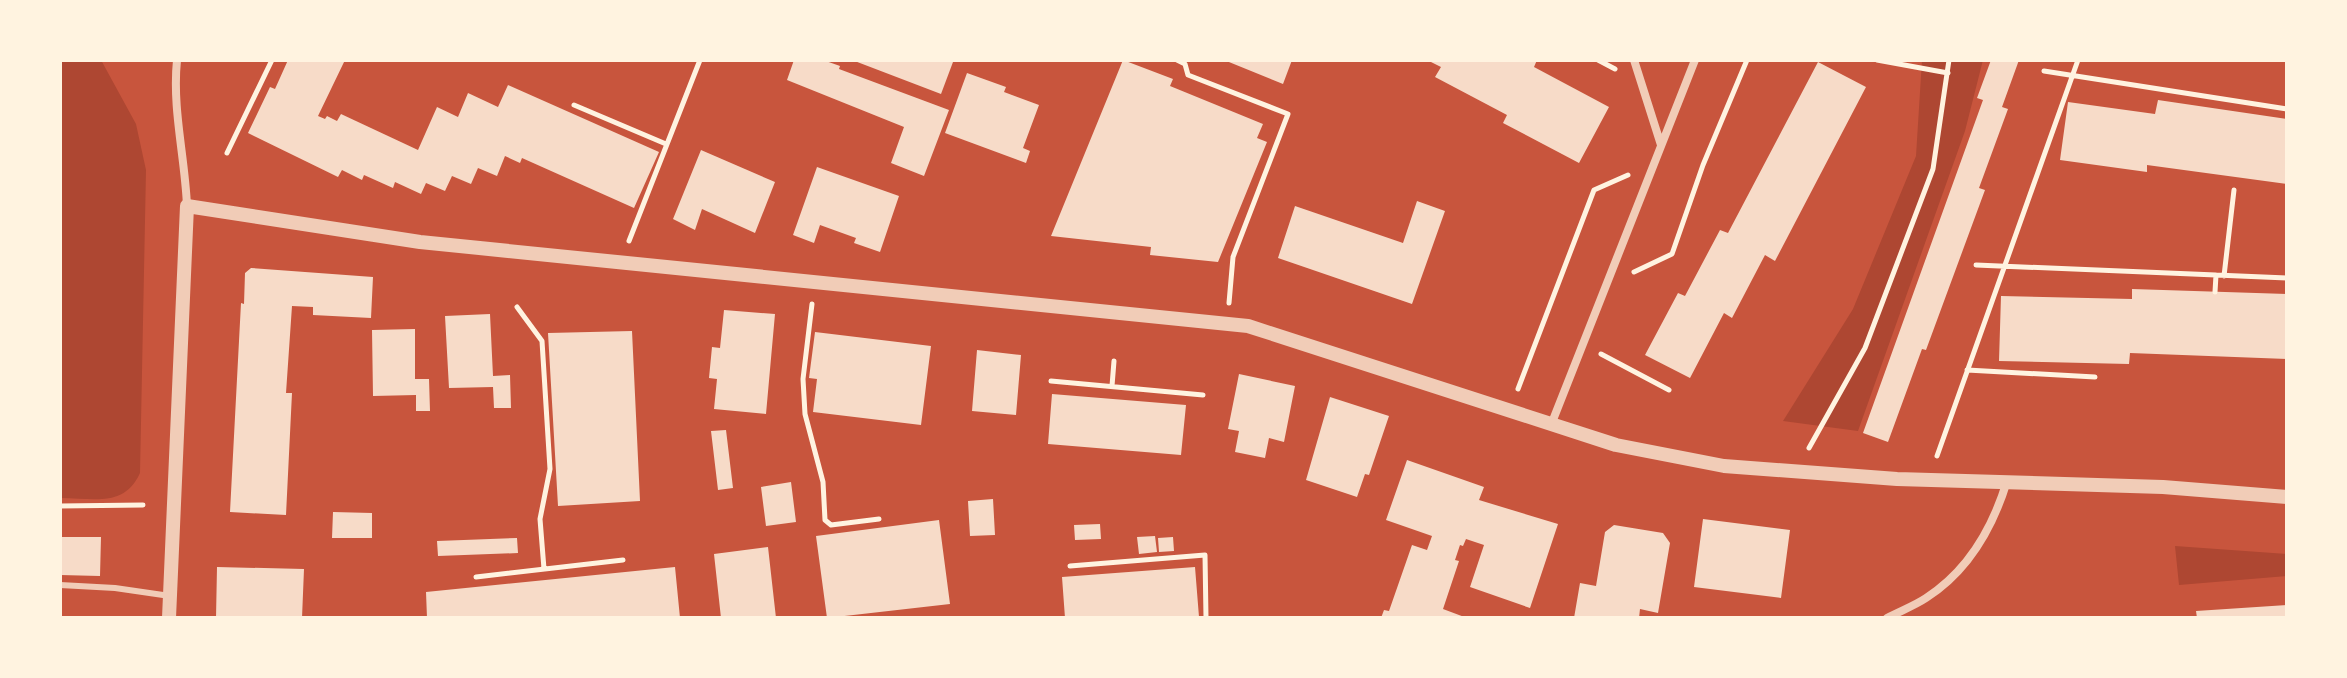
<svg xmlns="http://www.w3.org/2000/svg" width="2347" height="678" font-family="Jost,sans-serif">
	<style>
		.green { fill: #ae4732 }
		.building { fill: #f7dbc8 }
		.lines { fill: none; stroke-linecap: round; stroke-linejoin: round }
		.path { stroke: #fff3e0; stroke-width: 5 }
		.service { stroke: #f1ccb7; stroke-width: 6 }
		.minor { stroke: #f1ccb7; stroke-width: 8 }
		.tertiary { stroke: #f1ccb7; stroke-width: 14 }
	</style>
	<rect width="100%" height="100%" fill="#c8553d"/>
	<!-- green -->
	<path class="green" d="M 60,60 L 101,60 L 136,124 L 146,170 L 140,473 C 124,508 94,498 60,498 Z
		M 1922,60 L 1983,60 L 1965,131 L 1858,431 L 1783,421 L 1853,309 L 1916,156 Z
		M 2175,546 L 2287,554 L 2287,576 L 2179,585 Z"/>
	<!-- building -->
	<path class="building" d="M 288,60 L 345,60 L 318,116 L 325,119 L 327,116 L 337,121 L 341,114 L 418,150 L 437,107 L 458,117 L 468,93 L 498,107 L 508,85 L 659,152 L 634,208 L 522,158 L 520,163 L 505,156 L 497,176 L 478,168 L 471,184 L 452,176 L 445,191 L 426,183 L 421,194 L 395,182 L 393,188 L 364,175 L 362,180 L 342,170 L 338,177 L 248,133 L 270,87 L 275,89 Z
		M 794,60 L 823,60 L 840,66 L 839,69 L 949,110 L 924,176 L 891,163 L 904,127 L 787,80 Z
		M 852,60 L 946,60 L 953,62 L 941,94 Z
		M 1123,60 L 1173,79 L 1170,86 L 1263,124 L 1257,138 L 1267,142 L 1218,262 L 1150,255 L 1151,247 L 1051,236 Z
		M 1224,60 L 1292,60 L 1283,84 Z
		M 1427,60 L 1537,60 L 1534,67 L 1609,107 L 1579,163 L 1503,123 L 1507,115 L 1435,77 L 1441,67 Z
		M 1991,60 L 2019,60 L 2002,107 L 2008,109 L 1979,188 L 1985,190 L 1926,350 L 1922,349 L 1888,442 L 1863,433 L 1983,100 L 1977,98 Z
		M 1818,62 L 1866,87 L 1775,261 L 1765,255 L 1732,318 L 1724,313 L 1690,378 L 1645,355 L 1678,293 L 1685,296 L 1720,230 L 1728,233 Z
		M 967,73 L 1006,87 L 1004,92 L 1039,105 L 1023,148 L 1030,151 L 1026,163 L 945,133 Z
		M 2158,100 L 2287,119 L 2287,184 L 2147,165 L 2147,172 L 2060,160 L 2068,102 L 2155,114 Z
		M 701,150 L 775,182 L 755,233 L 702,209 L 695,230 L 673,219 Z
		M 817,167 L 899,196 L 880,252 L 854,243 L 856,238 L 820,225 L 814,243 L 793,235 Z
		M 1417,201 L 1445,211 L 1412,304 L 1278,258 L 1295,206 L 1403,243 Z
		M 251,268 L 373,277 L 371,318 L 313,315 L 313,307 L 292,306 L 286,393 L 292,393 L 286,515 L 230,512 L 241,303 L 244,304 L 245,273 Z
		M 2132,289 L 2287,294 L 2287,359 L 2130,353 L 2129,364 L 1999,361 L 2001,296 L 2132,299 Z
		M 724,310 L 775,314 L 766,414 L 714,409 L 717,379 L 709,378 L 712,347 L 720,348 Z
		M 490,314 L 493,376 L 510,375 L 511,408 L 494,408 L 493,387 L 449,388 L 445,316 Z
		M 415,329 L 415,379 L 429,379 L 430,411 L 416,411 L 416,395 L 373,396 L 372,330 Z
		M 632,331 L 640,501 L 558,506 L 548,333 Z
		M 815,332 L 931,346 L 921,425 L 813,412 L 817,379 L 809,378 Z
		M 977,350 L 1021,355 L 1016,415 L 972,411 Z
		M 1239,374 L 1295,386 L 1284,442 L 1269,438 L 1265,458 L 1235,452 L 1239,431 L 1228,429 Z
		M 1052,394 L 1186,405 L 1181,455 L 1048,444 Z
		M 1330,397 L 1389,416 L 1369,475 L 1365,474 L 1357,497 L 1306,480 Z
		M 726,430 L 733,488 L 718,490 L 711,431 Z
		M 1407,460 L 1484,487 L 1479,500 L 1558,524 L 1530,608 L 1470,587 L 1484,545 L 1466,539 L 1463,546 L 1460,545 L 1455,560 L 1459,561 L 1443,609 L 1467,618 L 1381,618 L 1384,610 L 1389,611 L 1412,545 L 1427,550 L 1432,536 L 1386,520 Z
		M 791,482 L 796,522 L 766,526 L 761,487 Z
		M 993,499 L 995,535 L 970,536 L 968,501 Z
		M 333,512 L 372,513 L 372,538 L 332,538 Z
		M 1703,519 L 1790,530 L 1781,598 L 1694,587 Z
		M 939,520 L 950,604 L 827,618 L 816,536 Z
		M 1100,524 L 1101,539 L 1075,540 L 1074,525 Z
		M 1614,525 L 1663,533 L 1670,543 L 1658,613 L 1640,609 L 1639,618 L 1574,618 L 1580,583 L 1596,586 L 1605,532 Z
		M 1155,536 L 1157,552 L 1139,554 L 1137,537 Z
		M 60,537 L 101,537 L 100,576 L 60,575 Z
		M 1173,537 L 1174,551 L 1159,552 L 1158,538 Z
		M 517,538 L 518,553 L 438,556 L 437,541 Z
		M 768,547 L 776,618 L 721,618 L 714,554 Z
		M 217,567 L 304,569 L 302,618 L 216,618 Z
		M 675,567 L 680,618 L 427,618 L 426,592 Z
		M 1195,567 L 1199,617 L 1065,618 L 1062,577 Z
		M 2287,605 L 2287,618 L 2197,618 L 2196,611 Z"/>
	<g class="lines">
		<!-- path -->
		<path class="path" d="M 1177,60 L 1185,64 L 1188,75 L 1288,114 L 1233,257 L 1229,303
			M 1598,60 L 1615,69
			M 1877,60 L 1948,73
			M 2044,71 L 2287,109
			M 574,105 L 666,144
			M 227,153 L 272,60
			M 629,241 L 700,60
			M 1976,265 L 2287,278
			M 1634,272 L 1672,254 L 1703,165 L 1747,60
			M 2224,276 L 2234,190
			M 2215,292 L 2216,275
			M 812,304 L 803,379 L 805,414 L 823,482 L 825,520 L 831,525 L 879,519
			M 517,307 L 542,341 L 550,469 L 540,519 L 544,569
			M 1601,354 L 1669,390
			M 1967,370 L 2095,377
			M 1051,381 L 1203,395
			M 1112,386 L 1114,361
			M 1518,389 L 1594,190 L 1628,175
			M 1809,448 L 1865,348 L 1933,169 L 1949,60
			M 1937,456 L 2078,60
			M 60,506 L 143,505
			M 1070,566 L 1205,555 L 1206,618
			M 476,577 L 623,560"/>
		<!-- service -->
		<path class="service" d="M 60,585 L 115,588 L 170,596"/>
		<!-- minor -->
		<path class="minor" d="M 177,60 C 172,109 185,157 187,206
			M 1634,60 L 1661,145
			M 1551,425 L 1695,60
			M 1887,618 C 1900,611 1914,606 1926,598 C 1968,571 1993,527 2007,481"/>
		<!-- tertiary -->
		<path class="tertiary" d="M 169,618 L 187,206 L 420,242 L 1248,326 L 1616,445 L 1724,466 L 1897,479 L 2163,487 L 2287,497"/>
	</g>
	<!-- border -->
	<rect width="2347" height="678" fill="none" stroke="#fff3e0" stroke-width="124"/>
</svg>
